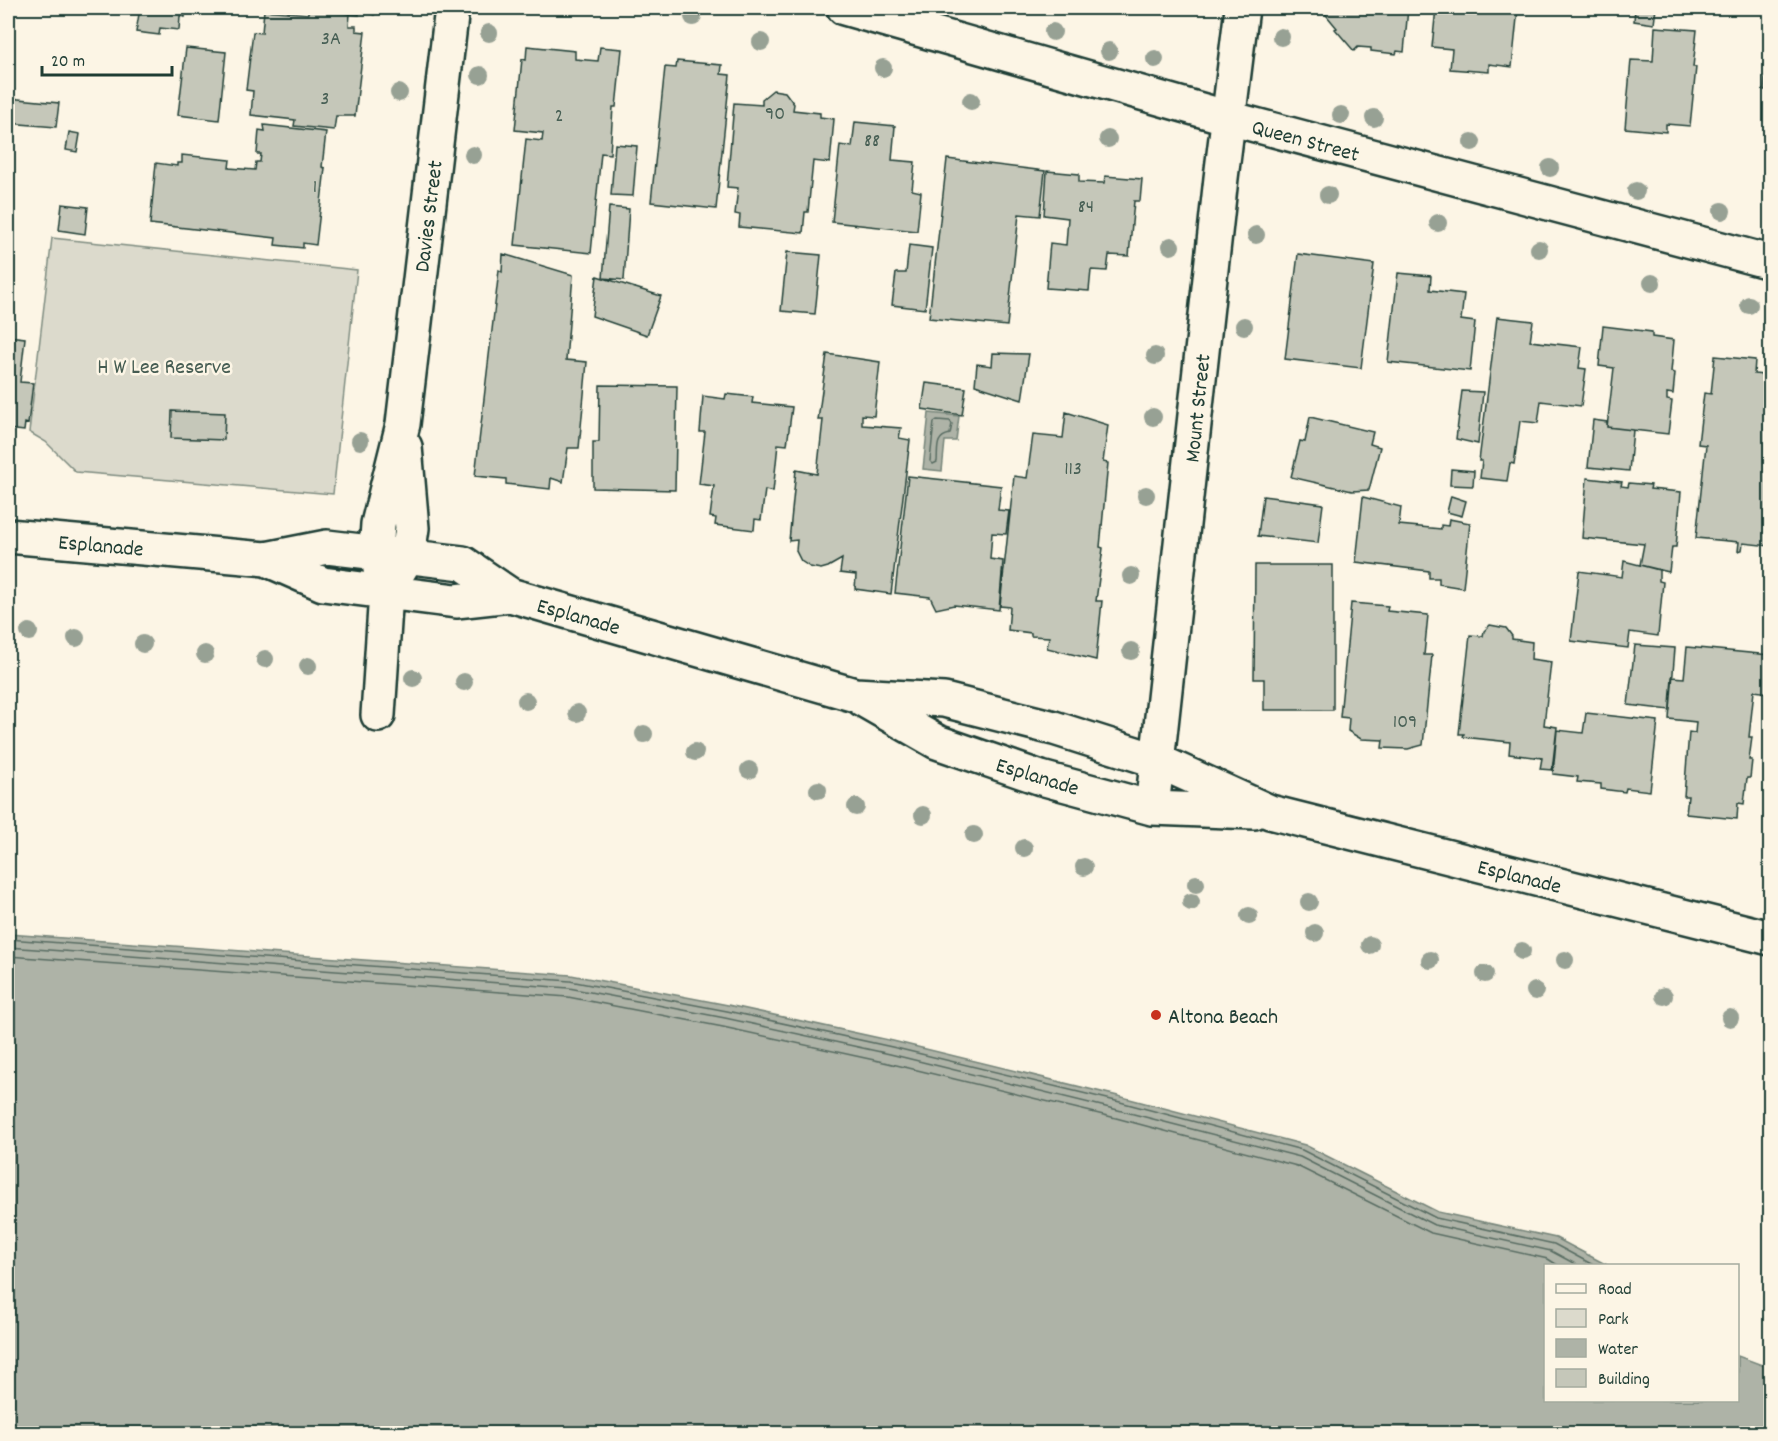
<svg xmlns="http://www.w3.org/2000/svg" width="1778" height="1441" font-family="Dekko,sans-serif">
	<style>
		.green { fill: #dcdacc; stroke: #7e8c80; stroke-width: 1.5 }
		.water { fill: #aeb3a7; stroke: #758479; stroke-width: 1.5 }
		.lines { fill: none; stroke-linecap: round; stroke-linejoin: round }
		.shore { stroke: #586c62; stroke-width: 1.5 }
		.building { fill: #c5c7b9; stroke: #1f3d34; stroke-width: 1.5 }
		.minor-casing { stroke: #1f3d34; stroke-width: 38 }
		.major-casing { stroke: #1f3d34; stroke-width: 38 }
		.minor { stroke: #fcf5e5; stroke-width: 33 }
		.major { stroke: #fcf5e5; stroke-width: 33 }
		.tree { fill: #97a194 }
		.poi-dot { fill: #c8321e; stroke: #fcf5e5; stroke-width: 2 }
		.labels { text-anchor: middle; stroke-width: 5; stroke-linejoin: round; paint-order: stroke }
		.number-label { font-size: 20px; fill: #486055 }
		.street-label { font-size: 22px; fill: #1f3d34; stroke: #fcf5e5 }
		.park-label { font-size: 22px; fill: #455c52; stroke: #fcf5e5 }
		.poi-label { font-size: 22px; fill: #1f3d34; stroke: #fcf5e5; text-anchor: start }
	</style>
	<rect width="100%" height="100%" fill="#fcf5e5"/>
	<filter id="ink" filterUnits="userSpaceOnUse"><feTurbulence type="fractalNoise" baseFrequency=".0167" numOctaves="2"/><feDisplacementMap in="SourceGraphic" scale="12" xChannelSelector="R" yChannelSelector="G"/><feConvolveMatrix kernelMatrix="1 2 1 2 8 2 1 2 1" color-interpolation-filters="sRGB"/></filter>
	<g filter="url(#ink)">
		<!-- green -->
		<path class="green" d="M 52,238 L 357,270 L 333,494 L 76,472 L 46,442 L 29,432 Z"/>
		<!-- water -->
		<path class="water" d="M 929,413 L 959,416 L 956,441 L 945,441 L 942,471 L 923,469 Z
			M 8,934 L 571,975 L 728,1005 L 893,1041 L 1122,1097 L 1305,1145 L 1438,1212 L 1556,1238 L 1607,1265 L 1546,1266 L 1546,1400 L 1738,1400 L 1738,1356 L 1770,1368 L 1770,1433 L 8,1433 Z"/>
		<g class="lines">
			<!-- shore -->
			<path class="shore" d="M 937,420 L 950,421 L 952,424 L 950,434 C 935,437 938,448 937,462 L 933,464 L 930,461 L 934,422 Z
				M 8,939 L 570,981 L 727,1011 L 892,1047 L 1120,1102 L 1302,1150 L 1436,1218 L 1554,1244 L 1595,1266
				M 8,947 L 569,988 L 725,1018 L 890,1054 L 1118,1110 L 1300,1157 L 1434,1225 L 1551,1251 L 1579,1266
				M 8,956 L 568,997 L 723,1027 L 888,1063 L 1116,1118 L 1297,1166 L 1431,1233 L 1548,1259 L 1559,1266"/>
		</g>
		<!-- building -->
		<path class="building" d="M 90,8 L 186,8 L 185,17 L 180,16 L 179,30 L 160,28 L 159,35 L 136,32 L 139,14 Z
			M 294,8 L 382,8 L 374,15 L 359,10 L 359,15 Z
			M 1322,8 L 1408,8 L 1404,52 L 1397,51 L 1396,54 L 1371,51 L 1371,48 L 1358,47 L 1354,51 L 1335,29 L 1337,28 L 1322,10 Z
			M 1436,8 L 1518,8 L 1512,67 L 1489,64 L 1489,72 L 1450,69 L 1452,49 L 1432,47 Z
			M 1635,8 L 1656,8 L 1654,24 L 1634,21 Z
			M 1720,8 L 1754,8 L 1753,11 Z
			M 308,9 L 350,14 L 349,26 L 356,26 L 356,31 L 365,32 L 355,116 L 336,116 L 334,130 L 294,126 L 295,120 L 251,115 L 253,91 L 246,90 L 253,32 L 262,33 L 264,10 L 308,14 Z
			M 1655,27 L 1697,30 L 1693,67 L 1696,67 L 1690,126 L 1666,124 L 1666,132 L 1625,128 L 1631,60 L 1653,61 Z
			M 1768,41 L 1770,42 L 1770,90 L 1764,90 Z
			M 527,46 L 575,51 L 575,59 L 598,61 L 600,47 L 622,49 L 616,107 L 613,107 L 610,154 L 601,153 L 591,253 L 515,245 L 526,139 L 542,141 L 543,133 L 515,130 L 522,59 L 526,60 Z
			M 186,48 L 226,52 L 219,120 L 178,115 Z
			M 677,61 L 722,65 L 721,74 L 730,75 L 716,209 L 651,202 L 665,67 L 676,68 Z
			M 773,90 L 785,92 L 794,104 L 793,110 L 820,113 L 820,117 L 834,119 L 830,163 L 813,161 L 808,212 L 805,212 L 803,233 L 739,227 L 740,215 L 735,214 L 738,188 L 727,187 L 734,103 L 762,105 L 762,99 Z
			M 8,98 L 59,103 L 56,127 L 8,123 Z
			M 855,122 L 895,126 L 892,160 L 915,162 L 912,190 L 921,192 L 917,231 L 832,222 L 840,145 L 852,147 Z
			M 264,125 L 326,132 L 322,167 L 325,168 L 316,245 L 303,243 L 303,248 L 275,245 L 276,238 L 150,224 L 156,163 L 177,166 L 177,163 L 182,163 L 182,155 L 230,160 L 229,168 L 255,170 L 256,162 L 260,162 L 261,154 L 257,154 L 259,130 L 265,131 Z
			M 69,132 L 80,134 L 77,152 L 66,150 Z
			M 615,144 L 637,146 L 633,196 L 611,195 Z
			M 947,159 L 1045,171 L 1040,216 L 1019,214 L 1007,326 L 929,318 Z
			M 1047,171 L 1079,174 L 1079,182 L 1104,183 L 1105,176 L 1142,179 L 1140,201 L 1134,201 L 1129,256 L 1109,255 L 1107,271 L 1091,270 L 1089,291 L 1046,288 L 1050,243 L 1066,245 L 1068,218 L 1044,215 Z
			M 62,204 L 88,207 L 85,234 L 59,230 Z
			M 609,207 L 629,209 L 624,280 L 603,278 Z
			M 909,245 L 932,248 L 925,309 L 892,305 L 896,273 L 906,273 Z
			M 787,252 L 821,255 L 815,314 L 781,311 Z
			M 503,254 L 573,275 L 566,360 L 587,362 L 579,448 L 568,448 L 563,482 L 551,478 L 550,489 L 506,484 L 506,479 L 475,476 L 499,270 L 502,272 Z
			M 1298,254 L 1374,264 L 1361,368 L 1285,359 Z
			M 1398,273 L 1431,276 L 1430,290 L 1464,294 L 1461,320 L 1475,322 L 1470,371 L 1388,362 Z
			M 597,276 L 661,296 L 647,335 L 592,316 Z
			M 1497,317 L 1533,321 L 1530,341 L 1582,347 L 1579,368 L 1586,369 L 1581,406 L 1541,401 L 1538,423 L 1520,421 L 1514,464 L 1510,463 L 1507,481 L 1480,478 L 1482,461 L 1479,461 Z
			M 1603,326 L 1652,332 L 1652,337 L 1674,340 L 1671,372 L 1675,373 L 1673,394 L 1667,393 L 1667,400 L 1672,401 L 1668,434 L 1607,427 L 1614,368 L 1599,366 Z
			M 8,336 L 25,338 L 20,382 L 33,383 L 28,424 L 25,423 L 24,431 L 8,429 Z
			M 993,353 L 1029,354 L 1022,400 L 975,385 L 977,364 L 992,366 Z
			M 827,354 L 880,362 L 874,416 L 862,415 L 862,425 L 901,428 L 899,438 L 910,440 L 891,594 L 855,589 L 856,575 L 840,573 L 842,559 L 828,567 L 821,569 L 810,567 L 801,561 L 796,551 L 797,540 L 789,541 L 796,470 L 817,474 L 823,420 L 818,420 Z
			M 1715,356 L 1755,360 L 1754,374 L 1764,375 L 1765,363 L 1770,363 L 1770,546 L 1743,543 L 1742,550 L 1738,551 L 1739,542 L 1696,538 L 1706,445 L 1698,444 L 1704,393 L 1711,394 Z
			M 926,383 L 966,388 L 962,415 L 922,409 Z
			M 600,385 L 677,386 L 675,490 L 593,488 L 593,442 L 599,442 Z
			M 1462,391 L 1483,392 L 1478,444 L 1456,439 Z
			M 726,394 L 753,397 L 752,403 L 792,407 L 787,445 L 778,444 L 773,492 L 765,490 L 761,520 L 755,519 L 754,530 L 715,525 L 716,518 L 710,517 L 714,486 L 699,484 L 705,432 L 700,432 L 703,396 L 725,399 Z
			M 172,411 L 225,413 L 224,440 L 171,438 Z
			M 1066,412 L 1108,425 L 1103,462 L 1108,463 L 1100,547 L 1103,548 L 1096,601 L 1102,601 L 1096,660 L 1047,648 L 1049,637 L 1031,636 L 1031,633 L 1008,630 L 1010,607 L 1000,606 L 1014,476 L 1027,478 L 1033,435 L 1063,438 Z
			M 1310,417 L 1373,432 L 1370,444 L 1380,447 L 1369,490 L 1352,491 L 1291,477 L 1300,441 L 1305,442 Z
			M 1593,420 L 1607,422 L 1607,427 L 1633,430 L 1629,471 L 1588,467 Z
			M 1451,469 L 1474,471 L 1473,486 L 1450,485 Z
			M 908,476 L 1001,486 L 998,510 L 1009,511 L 1006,534 L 992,533 L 990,559 L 1003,561 L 999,610 L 954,605 L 936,609 L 930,597 L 895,593 Z
			M 1587,478 L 1622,482 L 1621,486 L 1628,487 L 1629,483 L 1651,485 L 1650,489 L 1681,492 L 1676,547 L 1672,547 L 1669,572 L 1640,565 L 1644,544 L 1582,538 Z
			M 1263,496 L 1323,504 L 1318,543 L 1258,536 Z
			M 1451,496 L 1466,501 L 1462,516 L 1447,512 Z
			M 1363,497 L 1401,507 L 1399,525 L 1441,529 L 1441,525 L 1448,526 L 1449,519 L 1470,523 L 1463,588 L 1439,584 L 1439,578 L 1429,578 L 1429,571 L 1356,562 Z
			M 1624,561 L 1659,570 L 1659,581 L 1663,582 L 1658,636 L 1630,632 L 1628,648 L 1571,641 L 1579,571 L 1622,577 Z
			M 1255,565 L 1333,565 L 1333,710 L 1264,710 L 1264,679 L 1254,679 Z
			M 1351,603 L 1388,606 L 1387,611 L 1428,615 L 1424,655 L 1432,655 L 1423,745 L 1408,749 L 1382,748 L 1383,740 L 1361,739 L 1348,731 L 1349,718 L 1340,717 Z
			M 1490,625 L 1506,628 L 1512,636 L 1512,639 L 1532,642 L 1531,659 L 1551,662 L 1544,725 L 1557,727 L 1552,770 L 1540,769 L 1542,758 L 1509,754 L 1510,742 L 1463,737 L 1464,734 L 1459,734 L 1470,635 L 1483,636 L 1484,631 Z
			M 1635,645 L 1675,648 L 1670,710 L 1628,705 Z
			M 1687,647 L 1770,655 L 1770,693 L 1754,691 L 1749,737 L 1752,737 L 1749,760 L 1752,760 L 1750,778 L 1747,778 L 1744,804 L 1738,803 L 1737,819 L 1686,814 L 1688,796 L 1684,796 L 1689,732 L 1695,733 L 1696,722 L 1669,719 L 1672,677 L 1684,678 Z
			M 1586,713 L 1658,721 L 1650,791 L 1626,788 L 1625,792 L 1601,789 L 1601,784 L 1577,782 L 1578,777 L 1553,774 L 1557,730 L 1583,733 Z
			M 1770,769 L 1770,811 L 1766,811 Z"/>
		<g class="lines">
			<!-- minor casing -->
			<g class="minor-casing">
				<path id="minor" d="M 8,536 L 266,559 L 327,547 L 463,563 L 510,595 L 855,695 L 944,700 L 1054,728 L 1158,761 L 1270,812 L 1770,938
					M 266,559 L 323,584 L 456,601 L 510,595
					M 397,574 L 408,556 L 412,528 L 405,447
					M 862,699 L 937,742 L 1041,778 L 1152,808 L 1254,812
					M 378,715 L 386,592 L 376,553 L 378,524 L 403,424 L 452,8
					M 1152,808 L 1221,178 L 1242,8"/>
			</g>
			<!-- major casing -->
			<g class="major-casing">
				<path id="major" d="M 844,8 L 1229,118 L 1770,262"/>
			</g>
			<!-- minor -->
			<use href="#minor" class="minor"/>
			<!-- major -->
			<use href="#major" class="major"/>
		</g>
		<!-- trees -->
		<g class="tree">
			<circle cx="693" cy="17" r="9"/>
			<circle cx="1053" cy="32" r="9"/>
			<circle cx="489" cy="33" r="9"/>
			<circle cx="1281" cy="37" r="9"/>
			<circle cx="761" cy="42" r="9"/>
			<circle cx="1109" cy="51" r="9"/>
			<circle cx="1155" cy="59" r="9"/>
			<circle cx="883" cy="68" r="9"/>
			<circle cx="480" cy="75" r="9"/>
			<circle cx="399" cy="93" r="9"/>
			<circle cx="971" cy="101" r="9"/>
			<circle cx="1341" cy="115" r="9"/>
			<circle cx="1374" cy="118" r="9"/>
			<circle cx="1108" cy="139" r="9"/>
			<circle cx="1472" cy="142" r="9"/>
			<circle cx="473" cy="155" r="9"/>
			<circle cx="1550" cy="168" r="9"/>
			<circle cx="1636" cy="191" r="9"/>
			<circle cx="1328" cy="195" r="9"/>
			<circle cx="1722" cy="211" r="9"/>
			<circle cx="1438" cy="223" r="9"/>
			<circle cx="1256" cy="235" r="9"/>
			<circle cx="1171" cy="246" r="9"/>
			<circle cx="1539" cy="249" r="9"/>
			<circle cx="1652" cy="283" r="9"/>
			<circle cx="1749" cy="305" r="9"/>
			<circle cx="1244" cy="326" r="9"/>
			<circle cx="1155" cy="356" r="9"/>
			<circle cx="1153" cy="417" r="9"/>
			<circle cx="360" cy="441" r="9"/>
			<circle cx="1146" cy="495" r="9"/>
			<circle cx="1131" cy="576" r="9"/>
			<circle cx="29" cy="632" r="9"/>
			<circle cx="76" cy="638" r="9"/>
			<circle cx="143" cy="644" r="9"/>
			<circle cx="1131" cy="651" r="9"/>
			<circle cx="205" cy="654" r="9"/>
			<circle cx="265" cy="659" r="9"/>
			<circle cx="308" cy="666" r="9"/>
			<circle cx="413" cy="678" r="9"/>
			<circle cx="464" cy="682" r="9"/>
			<circle cx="526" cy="701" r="9"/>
			<circle cx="577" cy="713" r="9"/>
			<circle cx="644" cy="734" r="9"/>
			<circle cx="695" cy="752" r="9"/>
			<circle cx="749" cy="770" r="9"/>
			<circle cx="818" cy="790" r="9"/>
			<circle cx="856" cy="807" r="9"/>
			<circle cx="923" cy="815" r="9"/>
			<circle cx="974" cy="835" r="9"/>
			<circle cx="1024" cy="848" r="9"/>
			<circle cx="1084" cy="867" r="9"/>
			<circle cx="1196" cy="884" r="9"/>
			<circle cx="1191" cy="902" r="9"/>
			<circle cx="1309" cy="902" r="9"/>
			<circle cx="1249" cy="916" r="9"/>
			<circle cx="1315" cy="933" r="9"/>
			<circle cx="1370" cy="945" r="9"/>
			<circle cx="1522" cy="951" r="9"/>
			<circle cx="1430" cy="960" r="9"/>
			<circle cx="1565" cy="960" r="9"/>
			<circle cx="1485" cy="974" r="9"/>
			<circle cx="1535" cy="991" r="9"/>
			<circle cx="1664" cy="996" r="9"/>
			<circle cx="1730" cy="1018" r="9"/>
		</g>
	</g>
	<!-- markers -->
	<circle class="poi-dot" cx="1156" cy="1015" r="6"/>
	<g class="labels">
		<!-- number labels -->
		<g class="number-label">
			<text x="331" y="44">3A</text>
			<text x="325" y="104">3</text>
			<text x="775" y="119">90</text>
			<text x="559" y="121">2</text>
			<text x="872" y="146">88</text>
			<text x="315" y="192">1</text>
			<text x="1086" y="212">84</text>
			<text x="1073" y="474">113</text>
			<text x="1405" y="727">109</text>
		</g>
		<!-- street labels -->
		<g class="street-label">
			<text transform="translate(1306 139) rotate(15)" y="8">Queen Street</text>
			<text transform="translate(427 216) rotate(-83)" y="8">Davies Street</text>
			<text transform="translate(1196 408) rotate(-84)" y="8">Mount Street</text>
			<text transform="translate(101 544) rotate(5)" y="8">Esplanade</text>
			<text transform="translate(579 615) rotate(16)" y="8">Esplanade</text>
			<text transform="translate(1038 775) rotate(17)" y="8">Esplanade</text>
			<text transform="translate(1520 875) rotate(14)" y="8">Esplanade</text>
		</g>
		<!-- park labels -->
		<g class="park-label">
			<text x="164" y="373">H W Lee Reserve</text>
		</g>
		<!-- poi labels -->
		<g class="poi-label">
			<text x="1168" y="1023">Altona Beach</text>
		</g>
	</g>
	<!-- margin -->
	<rect width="1778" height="1441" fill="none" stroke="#fcf5e5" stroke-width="30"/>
	<rect x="15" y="15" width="1748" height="1411" fill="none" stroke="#1f3d34" stroke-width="2" filter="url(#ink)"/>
	<!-- legend -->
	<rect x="1544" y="1264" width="195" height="138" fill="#fcf5e5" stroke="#a4ab9e" stroke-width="1.5"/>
	<rect x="1556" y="1284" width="30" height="9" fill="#fcf5e5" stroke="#a4ab9e" stroke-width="1.5"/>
	<text x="1598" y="1294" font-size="18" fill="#1f3d34">Road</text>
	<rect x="1556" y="1309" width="30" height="18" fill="#dcdacc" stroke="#a4ab9e" stroke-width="1.5"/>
	<text x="1598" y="1324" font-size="18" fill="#1f3d34">Park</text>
	<rect x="1556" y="1339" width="30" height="18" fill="#aeb3a7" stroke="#a4ab9e" stroke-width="1.5"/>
	<text x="1598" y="1354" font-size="18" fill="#1f3d34">Water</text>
	<rect x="1556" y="1369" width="30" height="18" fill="#c5c7b9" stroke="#a4ab9e" stroke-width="1.5"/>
	<text x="1598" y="1384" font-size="18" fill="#1f3d34">Building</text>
	<!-- scale -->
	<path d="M42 66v9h130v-9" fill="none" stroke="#1f3d34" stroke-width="3"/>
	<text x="51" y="66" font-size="18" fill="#1f3d34" stroke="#fcf5e5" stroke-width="4.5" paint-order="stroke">20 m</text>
</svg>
